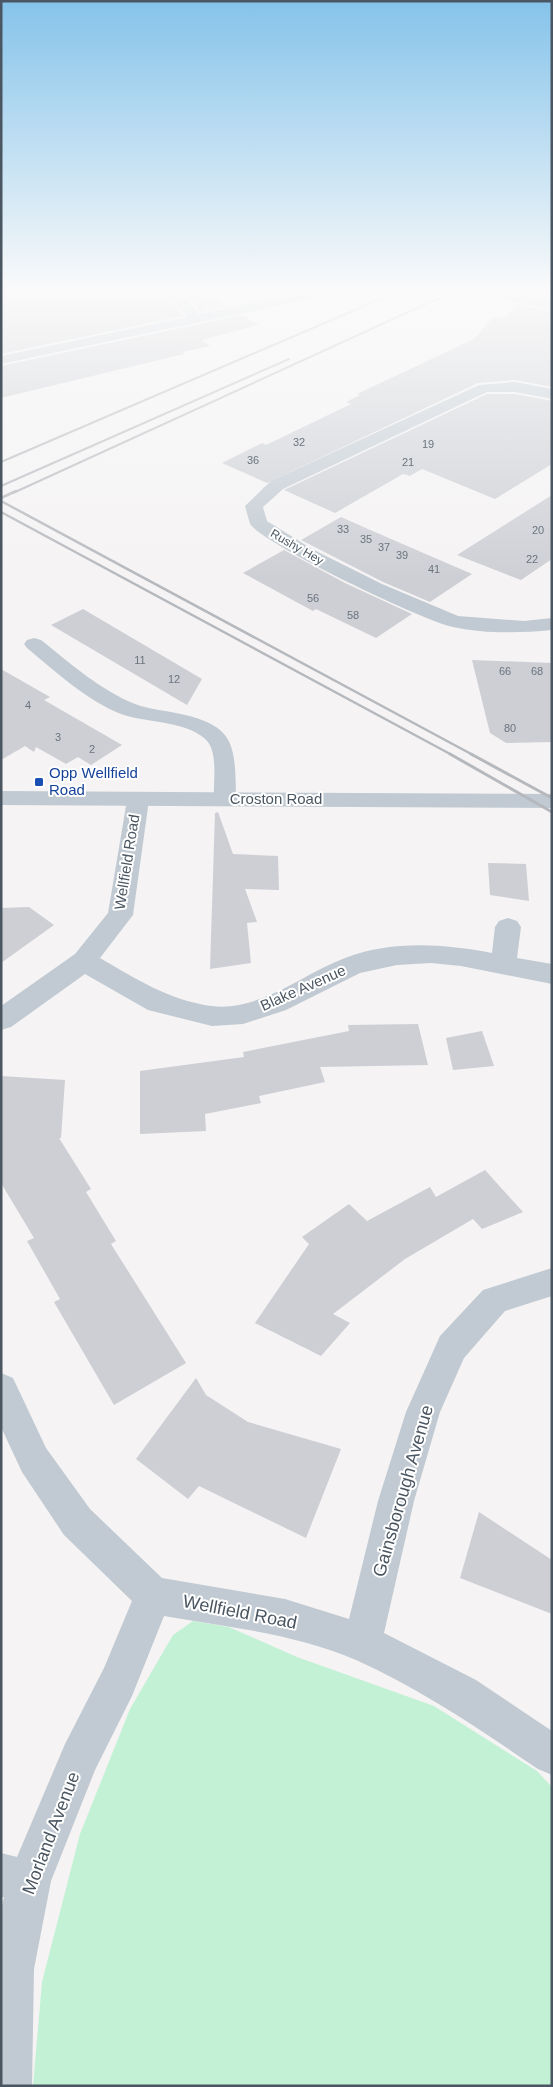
<svg xmlns="http://www.w3.org/2000/svg" width="553" height="2087" font-family="Helvetica,sans-serif">
	<style>
		.green { fill: #c3f1d5 }
		.building { fill: #cdcfd5 }
		.lines { fill: none; stroke-linecap: round; stroke-linejoin: round }
		.minor { fill: #c1cad2; fill-rule: evenodd }
		.tertiary { fill: #c1cad2; fill-rule: evenodd }
		.rail-far2 { stroke: #b5b8bd; stroke-width: 2 }
		.rail-far1 { stroke: #b5b8bd; stroke-width: 2.5 }
		.rail { stroke: #b5b8bd; stroke-width: 3 }
		.transit-dot { fill: #1a4fb4; stroke: #fff; stroke-width: 2 }
		.labels { text-anchor: middle; stroke-width: 4; stroke-linejoin: round; paint-order: stroke }
		.far-number-label { font-size: 11px; fill: #6b747e }
		.far-street-label { font-size: 12px; fill: #4a5661; stroke: #fff }
		.transit-label { font-size: 15px; fill: #164399; stroke: #fff; text-anchor: start }
		.street-label { font-size: 15px; fill: #4a5661; stroke: #fff }
		.near-street-label { font-size: 18px; fill: #4a5661; stroke: #fff }
	</style>
	<rect width="100%" height="100%" fill="#f5f3f3"/>
	<!-- green -->
	<path class="green" d="M 193,1621 L 229,1627 L 297,1657 L 434,1706 L 537,1771 L 552,1787 L 552,2086 L 33,2086 L 42,1982 L 80,1834 L 130,1709 L 173,1635 Z"/>
	<!-- building -->
	<path class="building" d="M 1,288 L 133,288 L 142,299 L 167,294 L 184,316 L 1,354 Z
		M 534,288 L 552,288 L 552,300 L 528,294 Z
		M 199,289 L 228,306 L 200,312 L 183,291 Z
		M 518,304 L 552,312 L 552,387 L 515,380 L 478,383 L 267,483 L 222,463 L 262,443 L 266,445 L 351,404 L 346,402 L 360,395 L 357,394 L 474,339 L 493,317 L 504,318 Z
		M 242,315 L 259,325 L 202,340 L 210,346 L 183,352 L 184,354 L 1,398 L 1,366 Z
		M 487,394 L 515,394 L 552,401 L 552,464 L 495,499 L 422,469 L 410,476 L 403,474 L 335,513 L 284,490 Z
		M 552,495 L 552,559 L 521,580 L 457,555 Z
		M 341,517 L 368,529 L 472,574 L 430,602 L 383,582 L 301,540 Z
		M 284,550 L 345,583 L 412,614 L 376,638 L 316,609 L 313,611 L 243,573 Z
		M 83,609 L 202,679 L 187,705 L 51,625 Z
		M 472,660 L 552,663 L 552,742 L 506,743 L 490,733 Z
		M 1,669 L 50,697 L 44,700 L 122,745 L 91,765 L 78,757 L 66,764 L 36,747 L 34,752 L 25,746 L 1,760 Z
		M 218,812 L 233,854 L 278,856 L 279,890 L 245,889 L 257,922 L 247,923 L 251,963 L 210,969 L 215,813 Z
		M 488,863 L 526,864 L 529,901 L 490,895 Z
		M 29,907 L 54,925 L 1,963 L 1,908 Z
		M 418,1024 L 428,1065 L 320,1067 L 325,1082 L 259,1096 L 261,1103 L 205,1114 L 206,1131 L 140,1134 L 140,1071 L 244,1057 L 243,1052 L 349,1031 L 348,1025 Z
		M 482,1031 L 494,1066 L 453,1070 L 446,1038 Z
		M 1,1076 L 65,1080 L 61,1138 L 59,1138 L 91,1189 L 86,1192 L 116,1241 L 111,1244 L 186,1363 L 114,1405 L 54,1302 L 60,1299 L 27,1241 L 34,1238 L 1,1183 Z
		M 485,1170 L 523,1212 L 482,1229 L 473,1219 L 405,1259 L 333,1314 L 350,1323 L 321,1356 L 255,1323 L 309,1244 L 302,1237 L 349,1204 L 367,1221 L 430,1187 L 436,1197 Z
		M 196,1378 L 206,1395 L 248,1422 L 341,1449 L 306,1538 L 199,1486 L 188,1499 L 136,1459 Z
		M 479,1512 L 552,1560 L 552,1614 L 460,1578 Z"/>
	<g class="lines">
		<!-- minor -->
		<path class="minor" d="M 164,288 L 178,288 L 199,314 L 323,288 L 349,288 L 342,292 L 1,364 L 1,356 L 187,317 Z
			M 515,382 L 552,389 L 552,399 L 515,392 L 487,392 L 283,489 L 263,507 L 267,521 L 312,549 L 382,584 L 458,616 L 524,621 L 552,618 L 552,630 C 520,633 484,634 453,627 C 424,621 265,545 250,524 L 245,506 L 271,481 L 479,385 Z
			M 34,638 L 41,640 C 70,663 100,690 135,704 C 148,709 162,710 176,713 C 236,725 235,744 236,799 L 233,804 L 225,806 L 217,804 L 214,799 C 213,783 218,756 208,742 C 191,721 146,723 121,714 C 86,700 56,672 27,648 L 24,644 L 27,640 Z
			M 138,793 L 146,795 L 149,800 L 133,915 L 100,958 C 136,979 169,1000 211,1006 C 260,1012 302,974 345,958 C 393,940 443,944 492,953 L 495,927 L 499,921 L 508,918 L 517,921 L 521,927 L 517,958 L 552,964 L 552,984 L 461,966 L 431,963 L 397,965 L 360,973 L 286,1010 L 243,1024 L 212,1026 L 148,1010 L 85,974 L 11,1027 L 1,1030 L 1,1006 L 75,954 L 108,913 L 127,800 L 130,795 Z
			M 552,1268 L 552,1296 L 505,1311 L 464,1358 L 440,1412 L 414,1501 L 384,1633 L 476,1680 L 552,1731 L 552,1775 L 538,1769 C 479,1729 421,1689 356,1660 C 296,1634 228,1627 164,1616 L 132,1696 L 95,1770 L 51,1881 L 34,1969 L 32,2086 L 1,2086 L 1,1911 L 4,1897 L 1,1897 L 1,1853 L 17,1857 L 65,1744 L 104,1668 L 132,1601 L 64,1535 L 22,1472 L 1,1427 L 1,1373 L 13,1378 L 46,1448 L 90,1509 L 162,1578 L 285,1599 L 349,1619 L 378,1501 L 406,1412 L 440,1336 L 483,1290 Z"/>
		<!-- tertiary -->
		<path class="tertiary" d="M 469,288 L 493,288 L 552,302 L 552,310 L 471,291 Z
			M 1,791 L 552,794 L 552,808 L 1,805 Z"/>
		<!-- rail-far2 -->
		<path class="rail-far2" d="M 1,462 L 406,288
			M 1,486 L 289,359
			M 13,493 L 461,288"/>
		<!-- rail-far1 -->
		<path class="rail-far1" d="M 1,498 L 16,491
			M 1,501 L 473,755
			M 1,512 L 452,755"/>
		<!-- rail -->
		<path class="rail" d="M 450,754 L 552,812
			M 471,754 L 552,798"/>
	</g>
	<!-- sky -->
	<linearGradient id="sky" x2="0" y2="1"><stop stop-color="#85c3ea"/><stop offset="0.5" stop-color="#fafafa"/><stop offset="1" stop-color="#fafafa" stop-opacity="0"/></linearGradient>
	<rect width="553" height="580" fill="url(#sky)"/>
	<!-- markers -->
	<rect class="transit-dot" x="34" y="777" width="10" height="10" rx="2.5"/>
	<g class="labels">
		<!-- far-number labels -->
		<g class="far-number-label">
			<text x="299" y="446">32</text>
			<text x="428" y="448">19</text>
			<text x="253" y="464">36</text>
			<text x="408" y="466">21</text>
			<text x="343" y="533">33</text>
			<text x="538" y="534">20</text>
			<text x="366" y="543">35</text>
			<text x="384" y="551">37</text>
			<text x="402" y="559">39</text>
			<text x="532" y="563">22</text>
			<text x="434" y="573">41</text>
			<text x="313" y="602">56</text>
			<text x="353" y="619">58</text>
			<text x="140" y="664">11</text>
			<text x="505" y="675">66</text>
			<text x="537" y="675">68</text>
			<text x="174" y="683">12</text>
			<text x="28" y="709">4</text>
			<text x="510" y="732">80</text>
			<text x="58" y="741">3</text>
			<text x="92" y="753">2</text>
		</g>
		<!-- far-street labels -->
		<g class="far-street-label">
			<text transform="translate(297 547) rotate(30)" y="4">Rushy Hey</text>
		</g>
		<!-- transit labels -->
		<g class="transit-label">
			<text x="49" y="778">Opp Wellfield<tspan x="49" dy="17">Road</tspan></text>
		</g>
		<!-- street labels -->
		<g class="street-label">
			<text x="276" y="804">Croston Road</text>
			<text transform="translate(127 862) rotate(-81)" y="5">Wellfield Road</text>
			<text transform="translate(303 988) rotate(-24)" y="5">Blake Avenue</text>
		</g>
		<!-- near-street labels -->
		<g class="near-street-label">
			<text transform="translate(403 1491) rotate(-74)" y="6">Gainsborough Avenue</text>
			<text transform="translate(240 1612) rotate(11)" y="6">Wellfield Road</text>
			<text transform="translate(51 1833) rotate(-69)" y="6">Morland Avenue</text>
		</g>
	</g>
	<!-- border -->
	<rect width="553" height="2087" fill="none" stroke="#4a5661" stroke-width="5"/>
</svg>
